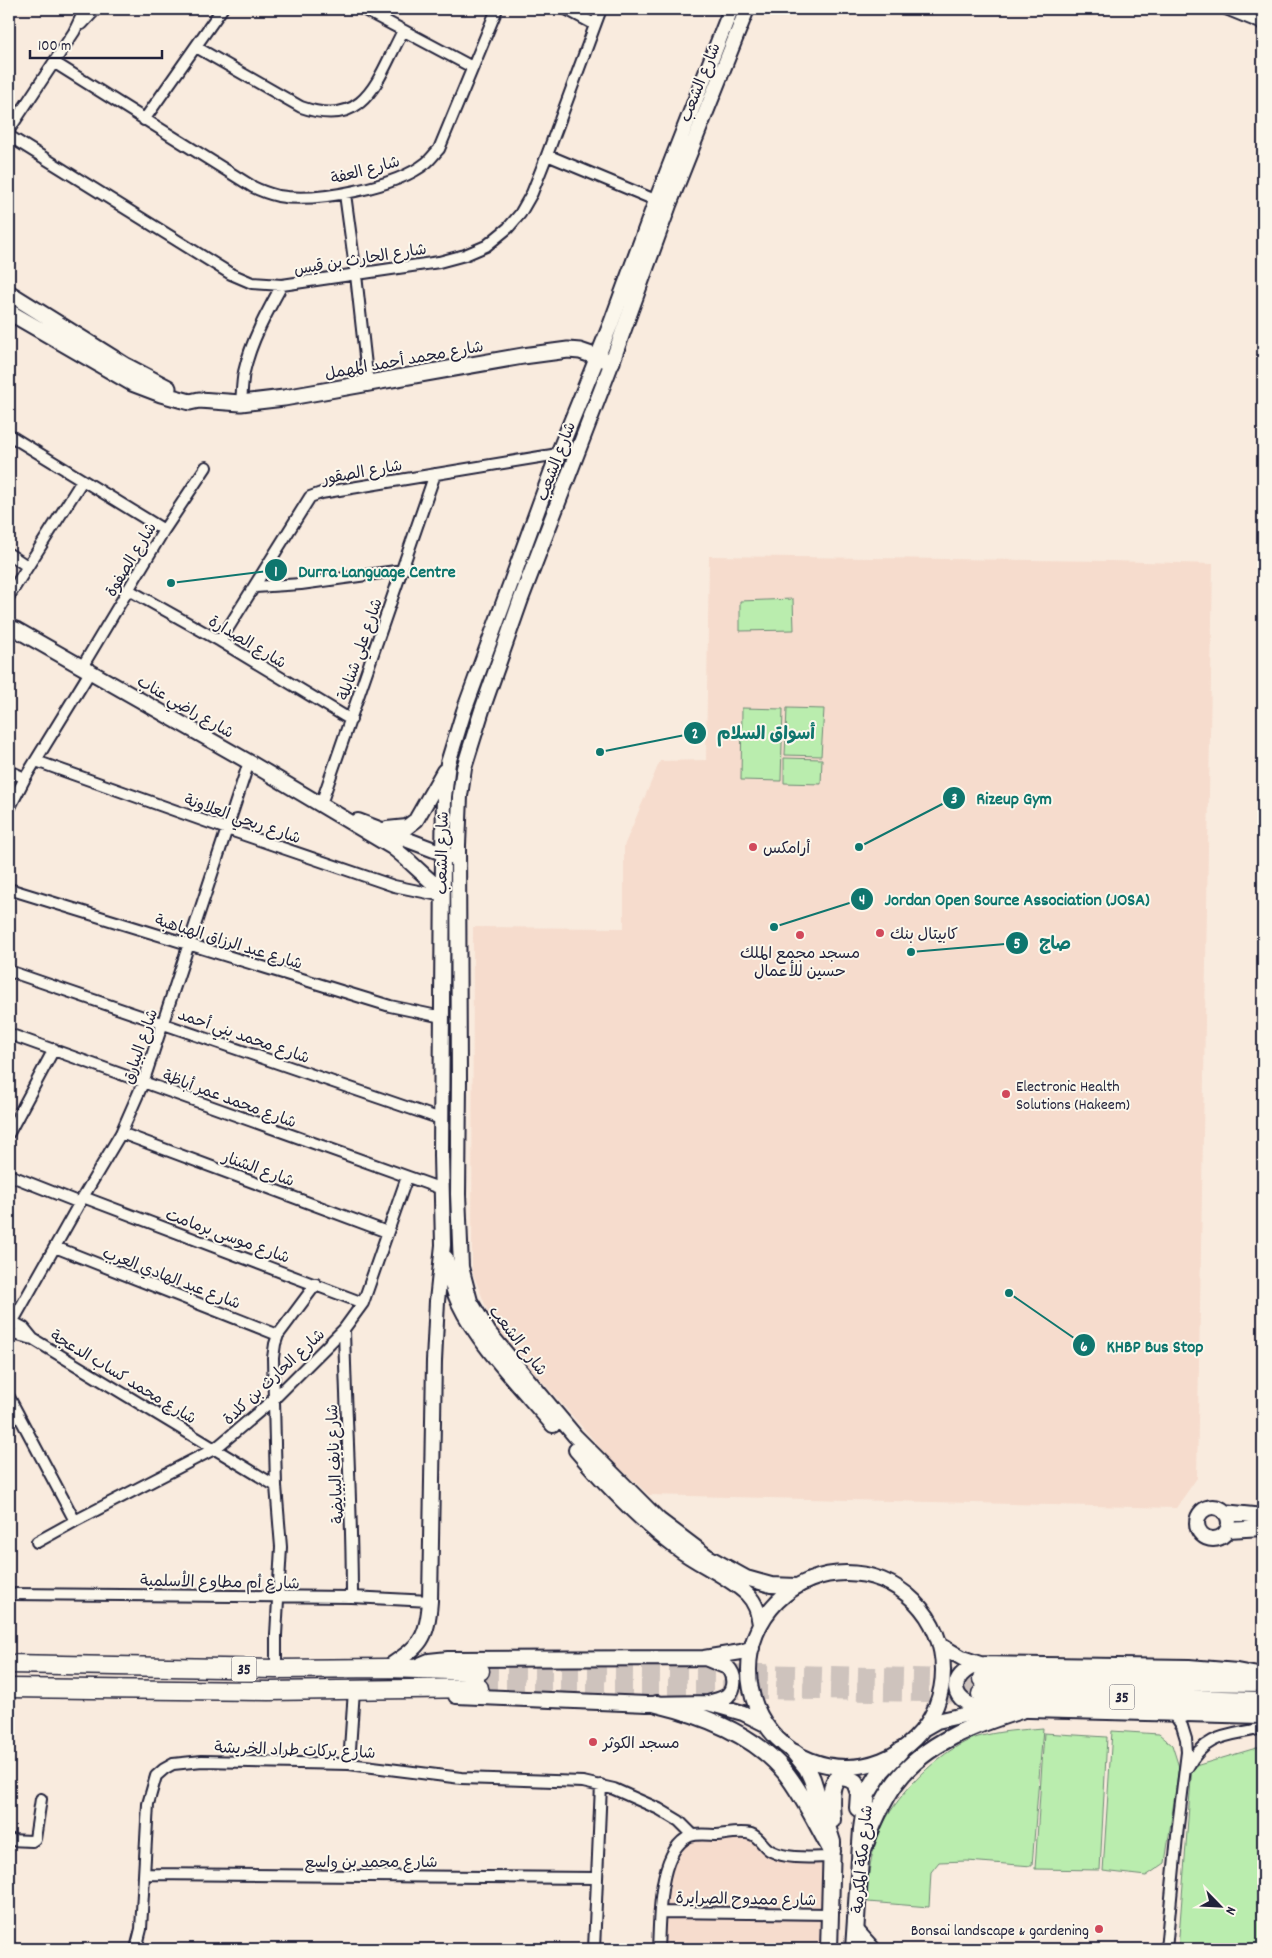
<svg xmlns="http://www.w3.org/2000/svg" width="1272" height="1958" font-family="Dekko,'Playpen Sans Arabic',sans-serif">
	<style>
		.built { fill: #f6dccd }
		.green { fill: #baedae; stroke: #6e8874 }
		.lines { fill: none; stroke-linecap: round; stroke-linejoin: round }
		.trunk-tunnel { stroke: #cec3bd; stroke-width: 18; stroke-dasharray: 18 9; stroke-linecap: butt }
		.minor-casing { stroke: #22223b; stroke-width: 14 }
		.tertiary-casing { stroke: #22223b; stroke-width: 18 }
		.secondary-casing { stroke: #22223b; stroke-width: 19 }
		.primary-casing { stroke: #22223b; stroke-width: 20 }
		.trunk-casing { stroke: #22223b; stroke-width: 21 }
		.minor { stroke: #fbf7ec; stroke-width: 10 }
		.tertiary { stroke: #fbf7ec; stroke-width: 14 }
		.secondary { stroke: #fbf7ec; stroke-width: 15 }
		.primary { stroke: #fbf7ec; stroke-width: 16 }
		.trunk { stroke: #fbf7ec; stroke-width: 18 }
		.poi-dot { fill: #d1495b; stroke: #fbf7ec; stroke-width: 2 }
		.labels { text-anchor: middle; stroke-width: 4; stroke-linejoin: round; paint-order: stroke }
		.shield { fill: #fbf7ec; stroke: #636270; stroke-width: 1 }
		.shield-label { font-size: 15px; font-weight: bold; fill: #22223b }
		.street-label { font-size: 16px; fill: #22223b; stroke: #fbf7ec }
		.poi-label { font-size: 16px; fill: #22223b; stroke: #fbf7ec; text-anchor: start }
		.leader { fill: none; stroke: #0f766e; stroke-width: 2 }
		.callout-dot { fill: #0f766e; stroke: #fbf7ec; stroke-width: 2 }
		.mark-label { font-size: 15px; text-anchor: middle; font-weight: bold; fill: #fff }
		.callout-label { font-size: 18px; text-anchor: middle; font-weight: bold; fill: #0f766e; stroke: #fbf7ec; stroke-width: 4; stroke-linejoin: round; paint-order: stroke }
	</style>
	<rect width="100%" height="100%" fill="#f9ebde"/>
	<filter id="ink" filterUnits="userSpaceOnUse"><feTurbulence type="fractalNoise" baseFrequency=".02" numOctaves="2"/><feDisplacementMap in="SourceGraphic" scale="10" xChannelSelector="R" yChannelSelector="G"/><feConvolveMatrix kernelMatrix="1 2 1 2 8 2 1 2 1" color-interpolation-filters="sRGB"/></filter>
	<g filter="url(#ink)">
		<!-- built -->
		<path class="built" d="M 709,556 L 1110,561 L 1213,564 L 1197,1478 L 1176,1508 L 649,1495 L 610,1459 L 493,1325 L 472,1271 L 473,927 L 624,928 L 624,846 L 660,761 L 706,760 Z
			M 757,1834 L 771,1846 L 792,1852 L 830,1851 L 829,1949 L 658,1949 L 668,1862 L 693,1835 Z"/>
		<!-- green -->
		<path class="green" d="M 793,599 L 794,630 L 740,631 L 740,601 Z
			M 742,708 L 783,709 L 781,781 L 741,780 Z
			M 787,708 L 824,709 L 821,756 L 785,755 Z
			M 784,758 L 822,759 L 821,784 L 784,783 Z
			M 1043,1728 L 1032,1866 L 967,1861 L 939,1862 L 931,1872 L 929,1907 L 868,1902 C 866,1874 873,1842 887,1817 C 905,1787 944,1747 978,1737 C 999,1731 1021,1730 1043,1728 Z
			M 1112,1731 L 1159,1734 L 1172,1745 L 1179,1767 L 1165,1863 L 1146,1876 L 1103,1871 Z
			M 1044,1733 L 1107,1737 L 1100,1870 L 1035,1869 Z
			M 1263,1746 L 1263,1949 L 1178,1949 L 1192,1767 Z"/>
		<g class="lines">
			<!-- trunk-tunnel -->
			<path class="trunk-tunnel" d="M 480,1671 L 714,1674 L 761,1673 L 982,1679
				M 479,1688 L 715,1689 L 981,1694"/>
			<!-- minor casing -->
			<g class="minor-casing">
				<path id="minor" d="M 363,9 L 472,67
					M 566,9 L 594,24
					M 1226,9 L 1263,24
					M 82,24 L 96,9
					M 196,47 L 301,107 C 367,130 377,79 403,31
					M 55,63 L 253,187 C 261,191 270,194 278,196 C 316,203 396,187 426,163 C 431,159 435,153 439,149 L 497,9
					M 144,120 L 222,9
					M 9,130 L 74,32 L 85,9
					M 9,136 L 231,274 L 252,283 L 282,285 L 439,262 L 465,255 L 486,246 L 508,228 L 520,214 L 532,193 L 547,155 L 601,9
					M 547,155 L 660,202
					M 345,194 L 356,275 L 368,384
					M 241,403 C 242,393 242,382 244,372 C 251,341 267,312 282,285
					M 9,435 L 164,530
					M 9,554 L 27,566
					M 255,587 L 301,584 L 403,570
					M 129,590 L 220,641 L 351,720
					M 9,596 L 82,481
					M 220,641 L 310,497 L 321,493 L 558,454
					M 82,667 L 164,530 L 206,467
					M 36,761 L 227,829 L 394,886 L 443,896
					M 9,771 L 25,778
					M 321,804 L 435,474
					M 9,809 L 25,778 L 90,672
					M 9,889 L 390,1006 L 442,1017
					M 9,971 L 441,1119
					M 9,1034 L 442,1189
					M 9,1133 L 54,1049
					M 121,1133 L 387,1232
					M 9,1175 L 80,1203
					M 83,1197 L 363,1303
					M 55,1247 L 278,1335
					M 9,1320 L 24,1328 L 33,1339 L 276,1486
					M 13,1321 L 83,1197 L 121,1133 L 143,1083 L 249,762
					M 344,1329 C 346,1418 352,1508 352,1597
					M 9,1333 L 33,1339
					M 9,1397 L 75,1521
					M 37,1542 L 75,1521 L 216,1448 L 274,1399 L 344,1329 L 363,1303 L 407,1177
					M 9,1594 L 352,1597 L 430,1601
					M 276,1669 L 276,1635 L 281,1547 L 276,1486 L 273,1358 L 275,1344 L 278,1335 L 316,1284
					M 349,1764 L 354,1690
					M 1188,1767 C 1205,1733 1231,1736 1263,1728
					M 9,1840 L 32,1841 L 35,1839 L 41,1799
					M 145,1874 L 596,1878
					M 661,1912 L 831,1914
					M 136,1949 L 141,1929 L 148,1804 L 156,1776 L 164,1769 L 173,1764 L 202,1761 L 349,1764 L 461,1778 L 583,1782 L 614,1789 L 659,1809 L 679,1821 L 693,1835
					M 594,1949 L 601,1785
					M 658,1949 C 660,1918 657,1851 690,1836 C 698,1833 709,1835 717,1835 C 727,1834 742,1831 751,1834 C 760,1837 763,1847 771,1851 C 789,1860 813,1857 832,1857
					M 1166,1949 L 1178,1826 L 1187,1752 L 1186,1739 L 1182,1726 L 1174,1714"/>
			</g>
			<!-- tertiary casing -->
			<g class="tertiary-casing">
				<path id="tertiary" d="M 747,9 L 669,205 L 612,362 L 521,599 L 482,710 L 464,768 L 460,796 L 458,845 L 459,1080 L 458,1194 L 461,1267 L 470,1301 L 489,1333 L 575,1436 L 659,1520 L 708,1557 L 746,1578 L 771,1585 L 797,1586
					M 9,627 L 17,630 L 249,762 L 392,847 C 410,860 425,878 443,891
					M 358,821 L 450,856
					M 387,829 L 407,827 L 416,820 L 444,771
					M 446,1258 C 449,1274 452,1289 459,1303 C 478,1344 523,1389 553,1425
					M 576,1450 C 606,1485 640,1521 677,1548 C 699,1565 727,1575 747,1594 C 756,1603 758,1612 760,1624
					M1197 1523a16 16 0 1 1 32 0a16 16 0 1 1-32 0Z
					M 1224,1512 L 1263,1516
					M 1228,1530 L 1263,1528
					M749 1670a97 97 0 1 1 194 0a97 97 0 1 1-194 0Z
					M 940,1645 L 962,1658 L 980,1664 L 1189,1667 L 1237,1671 L 1263,1676
					M 705,1658 L 727,1667 C 735,1675 736,1688 727,1696 C 721,1700 713,1701 708,1703
					M 980,1664 C 945,1675 950,1704 985,1709
					M 415,1667 L 429,1661 L 448,1659 L 704,1658 L 741,1652 L 752,1648
					M 387,1668 C 420,1645 427,1642 430,1601 L 434,1361 L 437,1301 L 443,1245 L 441,1155 L 443,854 L 444,797 L 448,763 L 464,711 L 558,454 L 610,326 L 656,201 L 731,9
					M 456,1696 L 647,1704 L 708,1703 L 743,1713 L 765,1724
					M 923,1729 L 937,1721 L 991,1709 L 1263,1716
					M 855,1929 L 873,1949"/>
			</g>
			<!-- secondary casing -->
			<g class="secondary-casing">
				<path id="secondary" d="M 9,293 L 126,366 L 168,388
					M 9,312 L 132,383 L 161,394 L 190,402 L 199,400 L 241,403 L 284,398 L 523,356 L 568,350 L 580,351 L 612,362"/>
			</g>
			<!-- primary casing -->
			<g class="primary-casing">
				<path id="primary" d="M 657,1704 C 703,1715 754,1734 785,1772 C 804,1796 817,1825 832,1851
					M 795,1753 L 807,1768 L 812,1779 L 832,1842 L 829,1949
					M 832,1820 C 831,1804 826,1764 855,1782 L 859,1793 L 858,1808
					M 861,1855 C 870,1829 880,1804 896,1782 C 926,1742 976,1724 1021,1710
					M 854,1949 L 862,1829 L 867,1794 L 881,1771 L 900,1751"/>
			</g>
			<!-- trunk casing -->
			<g class="trunk-casing">
				<path id="trunk" d="M 9,1664 L 276,1669 L 387,1668 L 480,1671
					M 982,1679 L 1263,1682
					M 9,1688 L 269,1691 L 479,1688
					M 981,1694 L 1263,1701
					M 1181,1714 L 1190,1710 L 1209,1708"/>
			</g>
			<!-- minor -->
			<use href="#minor" class="minor"/>
			<!-- tertiary -->
			<use href="#tertiary" class="tertiary"/>
			<!-- secondary -->
			<use href="#secondary" class="secondary"/>
			<!-- primary -->
			<use href="#primary" class="primary"/>
			<!-- trunk -->
			<use href="#trunk" class="trunk"/>
		</g>
	</g>
	<!-- markers -->
	<g class="poi-dot">
		<circle cx="753" cy="847" r="5"/>
		<circle cx="880" cy="933" r="5"/>
		<circle cx="800" cy="935" r="5"/>
		<circle cx="1006" cy="1094" r="5"/>
		<circle cx="593" cy="1742" r="5"/>
		<circle cx="1099" cy="1929" r="5"/>
	</g>
	<g class="labels">
		<!-- shield labels -->
		<g class="shield">
			<rect x="231.5" y="1656.5" width="25" height="25" rx="4"/>
			<rect x="1109.5" y="1684.5" width="25" height="25" rx="4"/>
		</g>
		<g class="shield-label">
			<text x="244" y="1674">35</text>
			<text x="1122" y="1702">35</text>
		</g>
		<!-- street labels -->
		<g class="street-label">
			<text transform="translate(699 82) rotate(-68)" y="6">شارع الشعب</text>
			<text transform="translate(365 169) rotate(-15)" y="6">شارع العفة</text>
			<text transform="translate(360 258) rotate(-9)" y="6">شارع الحارث بن قيس</text>
			<text transform="translate(404 359) rotate(-10)" y="6">شارع محمد أحمد المهمل</text>
			<text transform="translate(555 461) rotate(-69)" y="6">شارع الشعب</text>
			<text transform="translate(362 471) rotate(-10)" y="6">شارع الصقور</text>
			<text transform="translate(130 559) rotate(-59)" y="6">شارع الصفوة</text>
			<text transform="translate(248 641) rotate(31)" y="6">شارع الصدارة</text>
			<text transform="translate(359 649) rotate(-71)" y="6">شارع علي شنابلة</text>
			<text transform="translate(186 706) rotate(30)" y="6">شارع راضي عناب</text>
			<text transform="translate(243 818) rotate(19)" y="6">شارع ربحي العلاونة</text>
			<text transform="translate(441 853) rotate(-89)" y="6">شارع الشعب</text>
			<text transform="translate(229 941) rotate(17)" y="6">شارع عبد الرزاق الهباهبة</text>
			<text transform="translate(244 1035) rotate(19)" y="6">شارع محمد بني أحمد</text>
			<text transform="translate(139 1046) rotate(-71)" y="6">شارع البيارق</text>
			<text transform="translate(230 1098) rotate(20)" y="6">شارع محمد عمر أباظة</text>
			<text transform="translate(259 1168) rotate(20)" y="6">شارع الشنار</text>
			<text transform="translate(228 1235) rotate(20)" y="6">شارع موسى برمامت</text>
			<text transform="translate(172 1277) rotate(21)" y="6">شارع عبد الهادي العرب</text>
			<text transform="translate(519 1340) rotate(52)" y="6">شارع الشعب</text>
			<text transform="translate(124 1376) rotate(31)" y="6">شارع محمد كساب الدعجة</text>
			<text transform="translate(273 1376) rotate(-43)" y="6">شارع الحارث بن كلدة</text>
			<text transform="translate(334 1464) rotate(-93)" y="6">شارع نايف البيايضة</text>
			<text transform="translate(220 1581) rotate(1)" y="6">شارع أم مطاوع الأسلمية</text>
			<text transform="translate(295 1749) rotate(2)" y="6">شارع بركات طراد الخريشة</text>
			<text transform="translate(861 1859) rotate(-85)" y="6">شارع مكة المكرمة</text>
			<text x="371" y="1867">شارع محمد بن واسع</text>
			<text transform="translate(746 1898) rotate(1)" y="6">شارع ممدوح الصرايرة</text>
		</g>
		<!-- poi labels -->
		<g class="poi-label">
			<text x="763" y="853">أرامكس</text>
			<text x="890" y="939">كابيتال بنك</text>
			<text x="800" y="958" text-anchor="middle">مسجد مجمع الملك<tspan x="800" dy="18">حسين للأعمال</tspan></text>
			<text x="1016" y="1091">Electronic Health<tspan x="1016" dy="18">Solutions (Hakeem)</tspan></text>
			<text x="603" y="1748">مسجد الكوثر</text>
			<text x="1089" y="1935" text-anchor="end">Bonsai landscape &amp; gardening</text>
		</g>
	</g>
	<!-- callouts -->
	<path class="leader" d="M171 583L276 570M600 752L695 733M859 847L954 798M774 927L862 899M911 952L1017 943M1009 1293L1084 1345"/>
	<g class="callout-dot">
		<circle cx="171" cy="583" r="5"/>
		<circle cx="600" cy="752" r="5"/>
		<circle cx="859" cy="847" r="5"/>
		<circle cx="774" cy="927" r="5"/>
		<circle cx="911" cy="952" r="5"/>
		<circle cx="1009" cy="1293" r="5"/>
		<circle cx="276" cy="570" r="12"/>
		<circle cx="695" cy="733" r="12"/>
		<circle cx="954" cy="798" r="12"/>
		<circle cx="862" cy="899" r="12"/>
		<circle cx="1017" cy="943" r="12"/>
		<circle cx="1084" cy="1345" r="12"/>
	</g>
	<g class="mark-label">
		<text x="276" y="576">1</text>
		<text x="695" y="738">2</text>
		<text x="954" y="803">3</text>
		<text x="862" y="904">4</text>
		<text x="1017" y="948">5</text>
		<text x="1084" y="1351">6</text>
	</g>
	<g class="callout-label">
		<text x="377" y="577">Durra Language Centre</text>
		<text x="766" y="739">أسواق السلام</text>
		<text x="1014" y="804">Rizeup Gym</text>
		<text x="1017" y="905">Jordan Open Source Association (JOSA)</text>
		<text x="1055" y="949">صاج</text>
		<text x="1155" y="1352">KHBP Bus Stop</text>
	</g>
	<!-- margin -->
	<rect width="1272" height="1958" fill="none" stroke="#fbf7ec" stroke-width="30"/>
	<rect x="15" y="15" width="1242" height="1928" fill="none" stroke="#22223b" stroke-width="2" filter="url(#ink)"/>
	<!-- north arrow -->
	<g transform="translate(1220 1906) rotate(114)" stroke="#fbf7ec" stroke-width="4" paint-order="stroke">
	<path d="M0-4L9 19L0 12L-9 19Z" fill="#22223b"/>
	<text y="-8" font-size="14" font-weight="bold" text-anchor="middle" fill="#22223b">N</text>
	</g>
	<!-- scale -->
	<path d="M30 50v8h132v-8" fill="none" stroke="#22223b" stroke-width="2.5"/>
	<text x="38" y="50" font-size="15" fill="#22223b" stroke="#fbf7ec" stroke-width="4" paint-order="stroke">100 m</text>
</svg>
